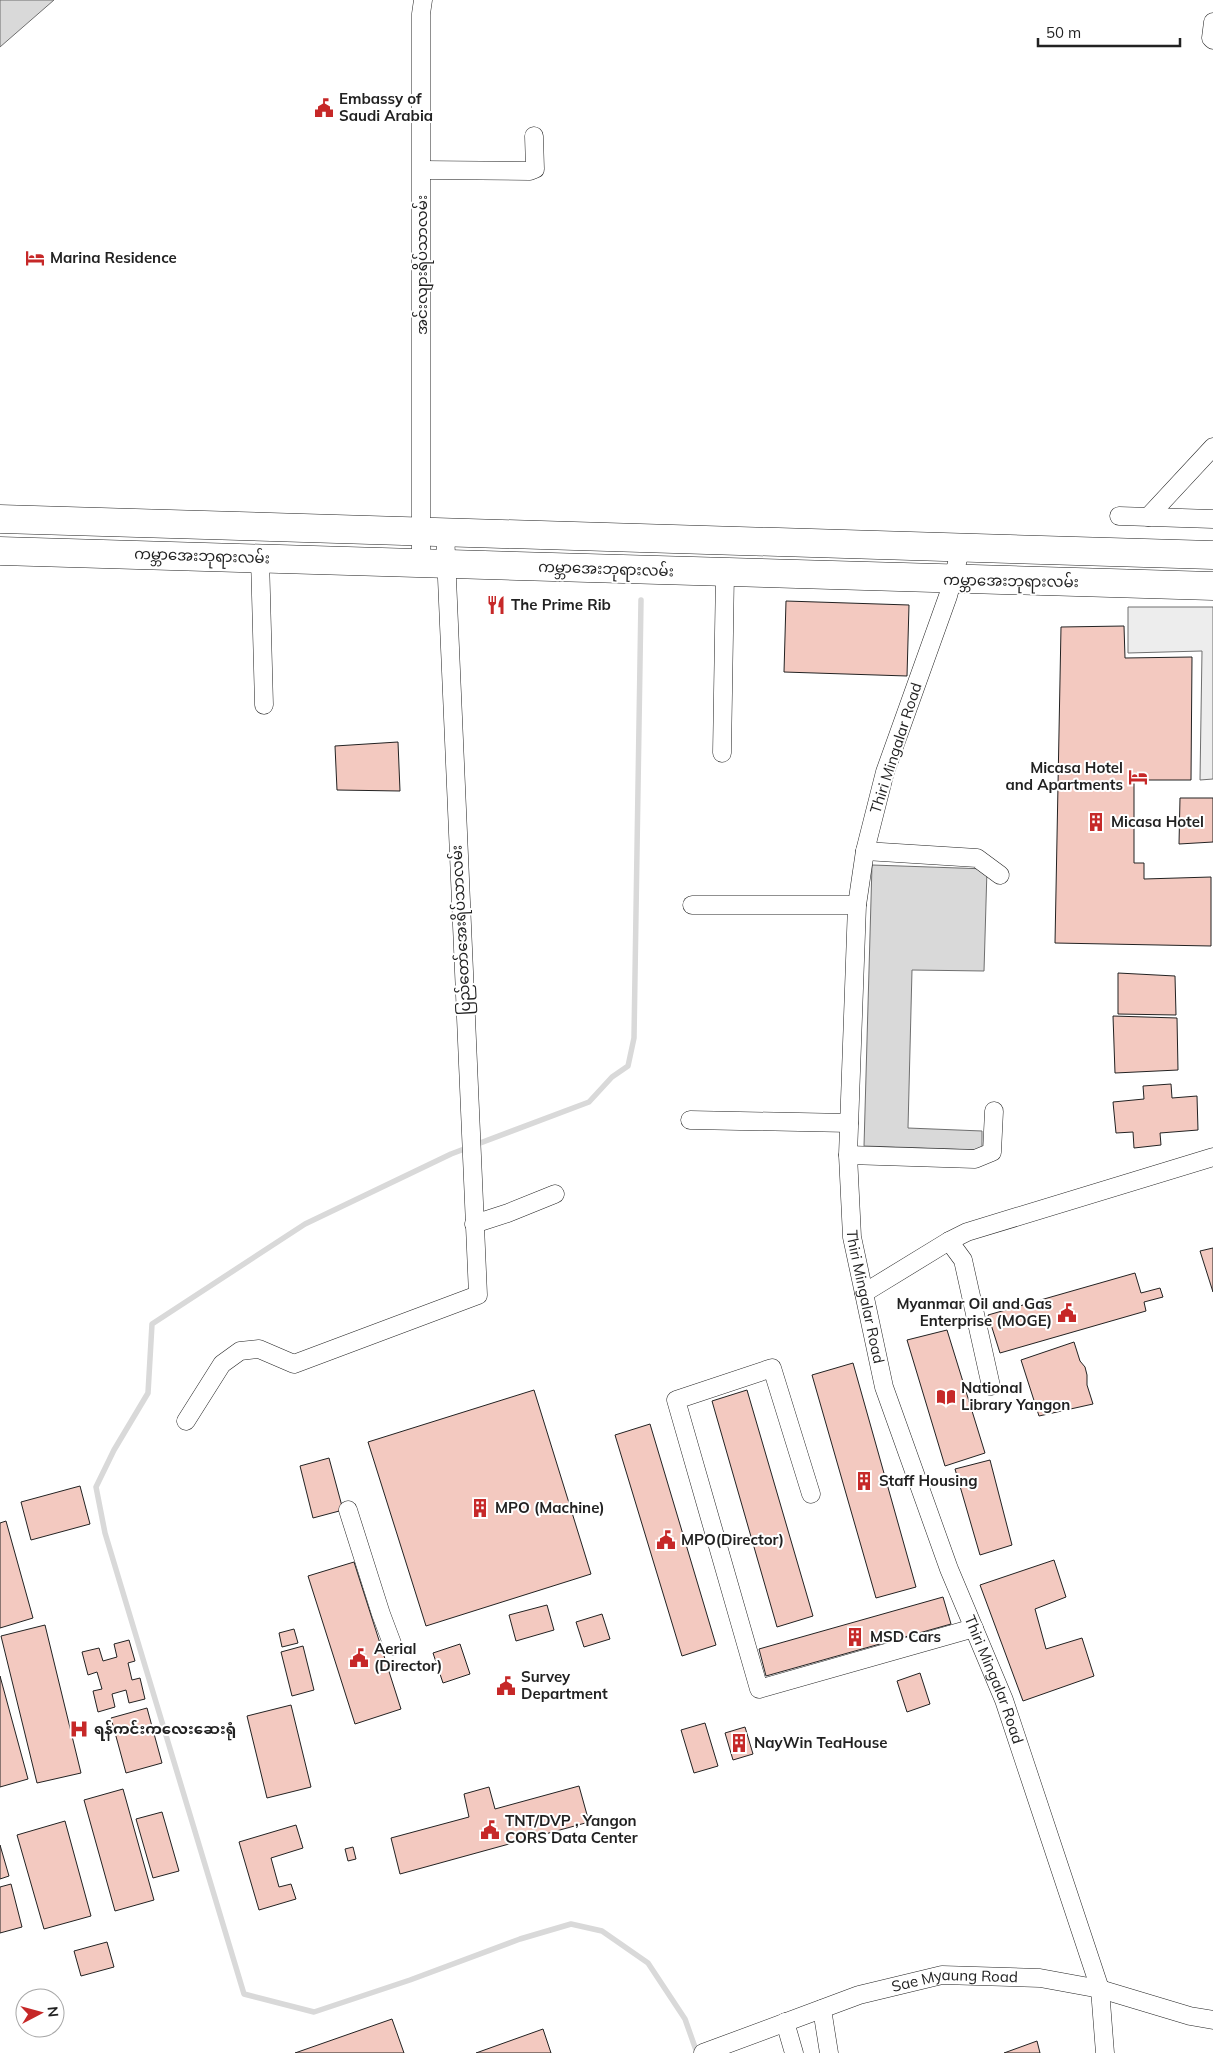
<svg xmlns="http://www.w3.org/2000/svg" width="1213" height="2053" font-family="Mulish,'Noto Sans Myanmar',sans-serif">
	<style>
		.parking { fill: #ededed; stroke: #6f6f6f }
		.water { fill: #d9d9d9; stroke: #6f6f6f }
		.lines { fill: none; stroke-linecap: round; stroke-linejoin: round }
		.stream { stroke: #d9d9d9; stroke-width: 5.5 }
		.building { fill: #f3c9c0; stroke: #222 }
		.street-casing { stroke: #222; stroke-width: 19 }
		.primary-casing { stroke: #222; stroke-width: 29 }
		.street { stroke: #fff; stroke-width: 18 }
		.primary { stroke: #fff; stroke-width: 28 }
		.labels { text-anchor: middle; stroke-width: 4; stroke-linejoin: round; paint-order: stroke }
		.poi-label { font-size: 15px; font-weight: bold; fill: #222; stroke: #fff; text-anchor: start }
		.street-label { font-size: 15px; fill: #222; stroke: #fff }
	</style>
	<rect width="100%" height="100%" fill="#fff"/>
	<!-- parking -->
	<path class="parking" d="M 1128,607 L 1213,607 L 1213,779 L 1200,780 L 1202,651 L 1128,653 Z"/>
	<!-- water -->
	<path class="water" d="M 0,0 L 54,0 L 0,47 Z
		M 872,865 L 987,869 L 984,971 L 912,970 L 908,1128 L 982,1131 L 982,1150 L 864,1146 Z"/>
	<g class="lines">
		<!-- stream -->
		<path class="stream" d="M 641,600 L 634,1038 L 628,1066 L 612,1077 L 589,1102 L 451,1154 L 305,1224 L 152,1324 L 148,1393 L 114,1450 L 96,1487 L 105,1533 L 244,1994 L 314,2012 L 410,1980 L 520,1939 L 571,1924 L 602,1931 L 648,1963 L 685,2019 L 697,2053"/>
	</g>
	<!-- building -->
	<path class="building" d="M 786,601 L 909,605 L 907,676 L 784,672 Z
		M 1124,626 L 1125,658 L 1192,657 L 1191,780 L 1134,780 L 1134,863 L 1144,863 L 1144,879 L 1211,877 L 1211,946 L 1055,943 L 1061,627 Z
		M 398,742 L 400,791 L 337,790 L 335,746 Z
		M 1180,798 L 1213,798 L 1213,842 L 1179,844 Z
		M 1118,973 L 1175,976 L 1176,1015 L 1118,1014 Z
		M 1113,1016 L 1177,1018 L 1178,1070 L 1115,1073 Z
		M 1171,1084 L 1172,1098 L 1197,1096 L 1198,1130 L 1160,1133 L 1161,1145 L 1134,1148 L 1133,1132 L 1116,1133 L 1113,1102 L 1144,1099 L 1143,1086 Z
		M 1213,1248 L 1213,1292 L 1200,1251 Z
		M 1135,1273 L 1141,1293 L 1160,1288 L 1163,1297 L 1144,1302 L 1146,1311 L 1000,1353 L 988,1315 Z
		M 947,1330 L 985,1453 L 945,1466 L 907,1340 Z
		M 1074,1342 L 1080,1361 L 1085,1367 L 1087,1375 L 1087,1385 L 1093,1404 L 1039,1416 L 1021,1360 Z
		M 853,1363 L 916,1587 L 876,1598 L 812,1375 Z
		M 534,1390 L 591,1574 L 426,1626 L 368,1442 Z
		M 747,1390 L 813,1616 L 777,1627 L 712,1401 Z
		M 650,1424 L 716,1645 L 682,1656 L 615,1435 Z
		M 329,1458 L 343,1510 L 313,1518 L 300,1466 Z
		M 990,1460 L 1012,1545 L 980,1555 L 955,1469 Z
		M 80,1486 L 90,1524 L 31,1540 L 21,1502 Z
		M 6,1521 L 33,1618 L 0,1628 L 0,1523 Z
		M 1054,1560 L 1066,1597 L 1035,1609 L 1046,1649 L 1082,1638 L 1094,1676 L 1023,1701 L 980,1585 Z
		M 354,1562 L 401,1709 L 355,1724 L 308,1576 Z
		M 943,1597 L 951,1624 L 766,1676 L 759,1649 Z
		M 547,1605 L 554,1630 L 516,1641 L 509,1615 Z
		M 602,1614 L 610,1639 L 584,1647 L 576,1622 Z
		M 45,1625 L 81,1773 L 37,1783 L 1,1636 Z
		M 294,1629 L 298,1643 L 282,1647 L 279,1633 Z
		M 129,1640 L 135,1661 L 128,1663 L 132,1680 L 140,1678 L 145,1699 L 129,1703 L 126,1690 L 112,1694 L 115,1707 L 98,1712 L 93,1691 L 102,1689 L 97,1672 L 88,1675 L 82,1652 L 99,1648 L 103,1661 L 117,1657 L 114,1644 Z
		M 460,1644 L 470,1674 L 443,1683 L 433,1653 Z
		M 303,1646 L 314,1690 L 292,1696 L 281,1652 Z
		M 920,1673 L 930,1704 L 907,1712 L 897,1681 Z
		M 0,1676 L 28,1779 L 0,1787 Z
		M 291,1705 L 311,1787 L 267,1798 L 247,1716 Z
		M 147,1708 L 162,1763 L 126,1773 L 111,1718 Z
		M 705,1723 L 718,1766 L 694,1773 L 681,1730 Z
		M 745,1727 L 753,1754 L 733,1760 L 725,1733 Z
		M 579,1786 L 589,1822 L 400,1874 L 391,1838 L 469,1817 L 464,1794 L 489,1787 L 495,1809 Z
		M 123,1789 L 154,1900 L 115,1911 L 84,1800 Z
		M 162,1812 L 179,1871 L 153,1878 L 136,1819 Z
		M 65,1821 L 91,1916 L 44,1929 L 17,1835 Z
		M 296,1825 L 303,1848 L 271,1858 L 279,1887 L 291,1884 L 296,1899 L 259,1910 L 239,1842 Z
		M 0,1845 L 9,1876 L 0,1879 Z
		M 353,1847 L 356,1859 L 348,1861 L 345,1849 Z
		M 11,1884 L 22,1927 L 0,1933 L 0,1887 Z
		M 107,1942 L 114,1967 L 81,1976 L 74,1951 Z
		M 392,2019 L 404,2053 L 295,2053 Z
		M 543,2029 L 551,2053 L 476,2053 Z
		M 1037,2041 L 1040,2053 L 1004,2053 Z"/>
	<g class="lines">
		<!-- street casing -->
		<g class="street-casing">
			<g id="street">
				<path d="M 1213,22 L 1211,38 L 1213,40"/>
				<path d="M 422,170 L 530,171 L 535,169 L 534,136"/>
				<path d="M 1119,516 L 1213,519"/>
				<path d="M 1148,517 L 1213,447"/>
				<path id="s1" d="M 961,548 L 948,596 L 885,772 L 865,851 L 857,905 L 848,1155 L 852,1237 L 884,1387 L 949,1569 L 1004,1700 L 1100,1989 L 1105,2053"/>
				<path d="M 260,558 L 264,705"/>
				<path d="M 421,563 L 421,14 L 423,0"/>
				<path d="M 722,753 L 725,573"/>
				<path d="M 865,851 L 977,858 L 1000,875"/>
				<path d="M 692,905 L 857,905"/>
				<path d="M 690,1120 L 849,1123"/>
				<path d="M 848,1155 L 975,1159 L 992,1152 L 994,1111"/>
				<path d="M 474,1224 L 508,1213 L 555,1194"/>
				<path d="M 949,1241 L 963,1260 L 991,1386"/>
				<path d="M 864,1293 L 949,1241 L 967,1232 L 1213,1157"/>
				<path d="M 186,1421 L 222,1364 L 240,1351 L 259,1349 L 294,1364 L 478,1295 L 445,532"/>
				<path d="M 811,1494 L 772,1368 L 676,1400 L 759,1689 L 974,1628"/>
				<path d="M 348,1510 L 381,1614 L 393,1646"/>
				<path d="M 822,2009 L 829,2053"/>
				<path d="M 785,2022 L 794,2053"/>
				<path id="s2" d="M 703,2053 L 859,1995 L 942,1975 L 1040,1978 L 1100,1989 L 1190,2016 L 1213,2020"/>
			</g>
		</g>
		<!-- primary casing -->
		<g class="primary-casing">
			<path id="primary" d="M 0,519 L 1213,555
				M 0,551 L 1213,586"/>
		</g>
		<!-- street -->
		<use href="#street" class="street"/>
		<!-- primary -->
		<use href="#primary" class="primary"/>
	</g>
	<!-- icons -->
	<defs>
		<g id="civic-bare" transform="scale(1.5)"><path d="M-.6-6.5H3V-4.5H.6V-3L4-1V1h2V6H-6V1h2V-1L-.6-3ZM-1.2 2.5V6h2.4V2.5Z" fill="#c62828" stroke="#fff" stroke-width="2.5" paint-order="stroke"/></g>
		<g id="hotel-bare" transform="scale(1.5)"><path d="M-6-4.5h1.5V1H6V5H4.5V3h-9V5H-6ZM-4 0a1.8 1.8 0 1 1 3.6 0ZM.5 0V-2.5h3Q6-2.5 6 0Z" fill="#c62828" stroke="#fff" stroke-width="2.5" paint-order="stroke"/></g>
		<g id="restaurant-bare" transform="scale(1.5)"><path d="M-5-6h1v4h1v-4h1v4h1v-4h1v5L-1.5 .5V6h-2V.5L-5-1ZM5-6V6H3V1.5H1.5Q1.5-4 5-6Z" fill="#c62828" stroke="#fff" stroke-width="2.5" paint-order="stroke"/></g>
		<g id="building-bare" transform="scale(1.5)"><path d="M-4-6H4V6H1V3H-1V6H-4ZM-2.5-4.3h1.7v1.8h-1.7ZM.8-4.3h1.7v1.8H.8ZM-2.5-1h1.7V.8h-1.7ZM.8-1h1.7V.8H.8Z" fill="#c62828" stroke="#fff" stroke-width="2.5" paint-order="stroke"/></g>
		<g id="library-bare" transform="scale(1.5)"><path d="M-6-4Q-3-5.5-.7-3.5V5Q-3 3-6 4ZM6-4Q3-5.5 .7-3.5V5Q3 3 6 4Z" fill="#c62828" stroke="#fff" stroke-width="2.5" paint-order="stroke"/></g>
		<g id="hospital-bare" transform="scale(1.5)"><path d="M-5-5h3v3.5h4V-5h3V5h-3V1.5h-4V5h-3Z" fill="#c62828" stroke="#fff" stroke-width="2.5" paint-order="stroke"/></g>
	</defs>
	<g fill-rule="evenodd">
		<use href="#civic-bare" x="324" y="108"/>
		<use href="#hotel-bare" x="35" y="258"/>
		<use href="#restaurant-bare" x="496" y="605"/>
		<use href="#hotel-bare" x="1138" y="777"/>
		<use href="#building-bare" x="1096" y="822"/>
		<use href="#civic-bare" x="1067" y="1313"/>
		<use href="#library-bare" x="946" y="1397"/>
		<use href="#building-bare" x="864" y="1481"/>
		<use href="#building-bare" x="480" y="1508"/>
		<use href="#civic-bare" x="666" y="1540"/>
		<use href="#building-bare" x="855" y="1637"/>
		<use href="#civic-bare" x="359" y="1658"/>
		<use href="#civic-bare" x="506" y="1686"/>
		<use href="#hospital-bare" x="79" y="1729"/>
		<use href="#building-bare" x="739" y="1743"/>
		<use href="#civic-bare" x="490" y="1830"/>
	</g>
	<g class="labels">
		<!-- poi labels -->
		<g class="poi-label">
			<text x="339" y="104">Embassy of<tspan x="339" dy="17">Saudi Arabia</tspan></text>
			<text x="50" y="263">Marina Residence</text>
			<text x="511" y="610">The Prime Rib</text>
			<text x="1123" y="773" text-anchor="end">Micasa Hotel<tspan x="1123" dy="17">and Apartments</tspan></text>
			<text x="1111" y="827">Micasa Hotel</text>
			<text x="1052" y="1309" text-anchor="end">Myanmar Oil and Gas<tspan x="1052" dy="17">Enterprise (MOGE)</tspan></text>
			<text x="961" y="1393">National<tspan x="961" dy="17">Library Yangon</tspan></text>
			<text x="879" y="1486">Staff Housing</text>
			<text x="495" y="1513">MPO (Machine)</text>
			<text x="681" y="1545">MPO(Director)</text>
			<text x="870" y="1642">MSD Cars</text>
			<text x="374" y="1654">Aerial<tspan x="374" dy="17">(Director)</tspan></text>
			<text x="521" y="1682">Survey<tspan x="521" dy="17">Department</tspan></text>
			<text x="94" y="1734">ရန်ကင်းကလေးဆေးရုံ</text>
			<text x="754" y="1748">NayWin TeaHouse</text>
			<text x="505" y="1826">TNT/DVP , Yangon<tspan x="505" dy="17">CORS Data Center</tspan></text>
		</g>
		<!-- street labels -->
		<g class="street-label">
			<text transform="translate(422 265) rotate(-90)" y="5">အင်းလျားရိပ်သာလမ်း</text>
			<text transform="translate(202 556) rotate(2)" y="5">ကမ္ဘာအေးဘုရားလမ်း</text>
			<text transform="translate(606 569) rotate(2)" y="5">ကမ္ဘာအေးဘုရားလမ်း</text>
			<text transform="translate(1011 581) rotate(1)" y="5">ကမ္ဘာအေးဘုရားလမ်း</text>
			<text transform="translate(896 748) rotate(-72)" y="5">Thiri Mingalar Road</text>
			<text transform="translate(461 930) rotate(-93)" y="5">ပြည်တော်အေးရိပ်သာလမ်း</text>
			<text dy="5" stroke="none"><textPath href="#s1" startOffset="766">Thiri Mingalar Road</textPath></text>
			<text dy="5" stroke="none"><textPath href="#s1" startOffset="1171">Thiri Mingalar Road</textPath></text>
			<text dy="5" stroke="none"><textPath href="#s2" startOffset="264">Sae Myaung Road</textPath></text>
		</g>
	</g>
	<!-- north arrow -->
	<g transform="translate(40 2013) rotate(84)"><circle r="24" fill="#ffffff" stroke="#a7a7a7"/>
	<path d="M0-4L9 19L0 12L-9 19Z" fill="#c62828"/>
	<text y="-8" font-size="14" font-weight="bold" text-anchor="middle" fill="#222222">N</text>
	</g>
	<!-- scale -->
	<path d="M1038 38v8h142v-8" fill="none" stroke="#222222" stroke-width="2.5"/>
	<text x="1046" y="38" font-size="15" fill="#222222" stroke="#ffffff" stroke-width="4" paint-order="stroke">50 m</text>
</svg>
